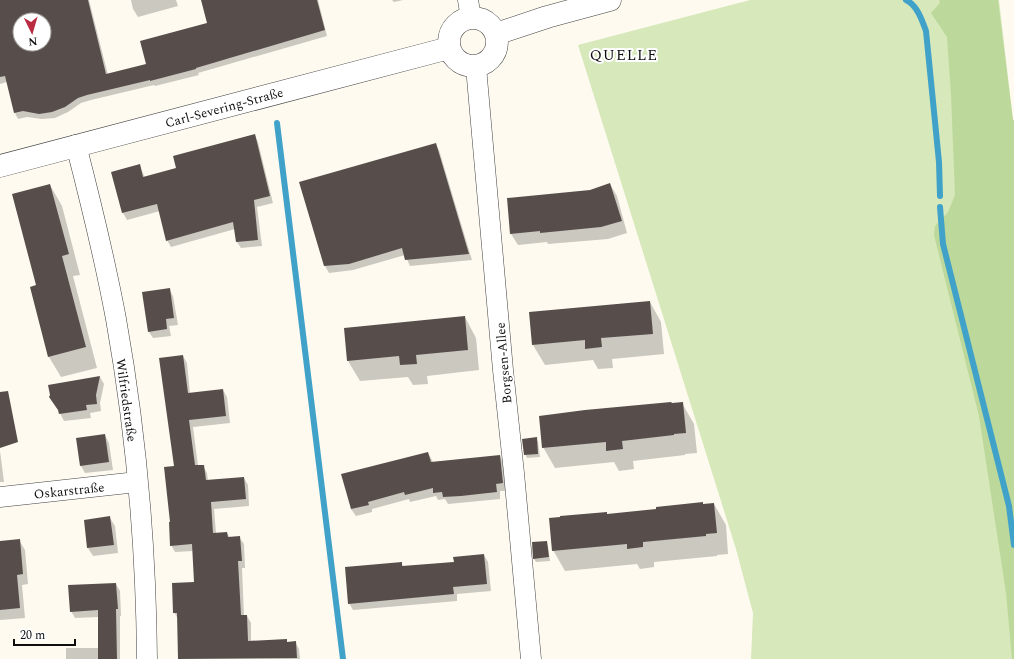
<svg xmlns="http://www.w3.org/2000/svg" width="1014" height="659" font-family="Spectral,serif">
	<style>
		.green { fill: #d7e8bb }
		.forest { fill: #bdd89b }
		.shadow { fill: #0003; fill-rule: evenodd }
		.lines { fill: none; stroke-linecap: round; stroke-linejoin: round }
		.stream { stroke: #40a2c8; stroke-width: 6 }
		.building { fill: #574e4b; fill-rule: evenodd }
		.minor-casing { stroke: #414141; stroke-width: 21 }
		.tertiary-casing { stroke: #414141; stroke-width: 23 }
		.minor { stroke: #fff; stroke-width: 20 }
		.tertiary { stroke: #fff; stroke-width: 22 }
		.labels { text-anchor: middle; stroke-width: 4; stroke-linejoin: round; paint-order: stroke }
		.street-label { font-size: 13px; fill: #0e0e0e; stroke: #fff }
		.quarter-label { font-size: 15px; letter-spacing: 1px; fill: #0e0e0e; stroke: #fff }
	</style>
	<rect width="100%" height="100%" fill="#fefaf0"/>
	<!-- green -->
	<path class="green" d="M 750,0 L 999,0 L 1013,120 L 1014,120 L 1014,659 L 751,659 L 753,613 L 736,549 L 578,45 Z"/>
	<!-- forest -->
	<path class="forest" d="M 939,0 L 998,0 L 1013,120 L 1014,120 L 1014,659 L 1012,659 L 1006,593 L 979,416 L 934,235 L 935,226 L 948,212 L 955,195 L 951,95 L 947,37 L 931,13 L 940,3 Z"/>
	<!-- shadow -->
	<path class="shadow" d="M 0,0 L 89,0 L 108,75 L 147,65 L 208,24 L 202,0 L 318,0 L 327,36 L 198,73 L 199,75 L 155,86 L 154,85 L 91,100 L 81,103 L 68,112 L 55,118 L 42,119 L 27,117 L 18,119 L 15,113 L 7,82 L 0,84 ZM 20,20 L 44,20 L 44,44 L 20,44 Z
		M 131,0 L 176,0 L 178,6 L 138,17 L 133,9 Z
		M 392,0 L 403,0 L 394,2 Z
		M 255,135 L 258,142 L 273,203 L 257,207 L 262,246 L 241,248 L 237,242 L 235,229 L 171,247 L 167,240 L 160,211 L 127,220 L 123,213 L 112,173 L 140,166 L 145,178 L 177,169 Z
		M 435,144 L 439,150 L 472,260 L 410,266 L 405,255 L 353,270 L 329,273 L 325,266 L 300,183 Z
		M 610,184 L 617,196 L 627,233 L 608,239 L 548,244 L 547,242 L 518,245 L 511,234 L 590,191 Z
		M 50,185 L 62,206 L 80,275 L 73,276 L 97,368 L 61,377 L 49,357 L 31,288 L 37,286 Z
		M 169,289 L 173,296 L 178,325 L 169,326 L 171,336 L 153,338 L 149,332 Z
		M 650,302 L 661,322 L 664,354 L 612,359 L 613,368 L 598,369 L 593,360 L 545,365 L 533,345 Z
		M 465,317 L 476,338 L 479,370 L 427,376 L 428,384 L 413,385 L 408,377 L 360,381 L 348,361 L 345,329 Z
		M 183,356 L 187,363 L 190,394 L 223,390 L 227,397 L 230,423 L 193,427 L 198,466 L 203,466 L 207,473 L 208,481 L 244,478 L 248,485 L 249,506 L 214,509 L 216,533 L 227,533 L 230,538 L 239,537 L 244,544 L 245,568 L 242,568 L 244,616 L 247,616 L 251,623 L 251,642 L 286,640 L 288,643 L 295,642 L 299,649 L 300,659 L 180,659 L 178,619 L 174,612 L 195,583 L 193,551 L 175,552 L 171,545 L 171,523 Z
		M 100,377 L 104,384 L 100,403 L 101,411 L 90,413 L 91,418 L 64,421 L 59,411 Z
		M 682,403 L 694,424 L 697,453 L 685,454 L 685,455 L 633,461 L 634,469 L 619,471 L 614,462 L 555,468 L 543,447 Z
		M 105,435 L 109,443 L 113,470 L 85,473 L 81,466 Z
		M 536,438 L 538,442 L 540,457 L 527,458 L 525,454 Z
		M 0,451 L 4,482 L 0,482 Z
		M 428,453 L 433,462 L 500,456 L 504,463 L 507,491 L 500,491 L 500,499 L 448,504 L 445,499 L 438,500 L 436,496 L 410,502 L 409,499 L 372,509 L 372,512 L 356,516 L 351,509 Z
		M 714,504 L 726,525 L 728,554 L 717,555 L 717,556 L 654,562 L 654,567 L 640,569 L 637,564 L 565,571 L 553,550 L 606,513 L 608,515 Z
		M 110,518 L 115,526 L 118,553 L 93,556 L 88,548 L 85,521 Z
		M 19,540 L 25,550 L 28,584 L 22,585 L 25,618 L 0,620 L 0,542 Z
		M 546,542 L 548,546 L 550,561 L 536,562 L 534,559 Z
		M 484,555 L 488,562 L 491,591 L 457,594 L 457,601 L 353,610 L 349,603 L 401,563 L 404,567 L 455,562 Z
		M 116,584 L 120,591 L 121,616 L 120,616 L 120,659 L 66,659 L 66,648 L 99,648 L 99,617 L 75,618 L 71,611 Z"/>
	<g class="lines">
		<!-- stream -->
		<path class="stream" d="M 906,0 C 917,5 922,20 926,31 L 939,162 L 940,196
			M 277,123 L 343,659
			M 940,207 L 943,244 L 1009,506 L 1014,545"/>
	</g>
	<!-- building -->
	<path class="building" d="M 0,0 L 88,0 L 106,74 L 146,64 L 140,41 L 207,23 L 201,0 L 317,0 L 325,30 L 196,68 L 196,69 L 150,81 L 150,80 L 87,95 L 78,98 L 65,107 L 52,112 L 39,114 L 23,111 L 14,113 L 5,76 L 0,77 ZM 20,20 L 44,20 L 44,44 L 20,44 Z
		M 255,134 L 270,196 L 254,200 L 258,240 L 236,242 L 233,222 L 166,241 L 157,204 L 122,213 L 111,172 L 140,164 L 143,177 L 176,168 L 173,156 Z
		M 436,143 L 469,254 L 405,260 L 402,248 L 349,264 L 324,266 L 299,182 Z
		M 610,183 L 622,221 L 601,227 L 540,233 L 540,231 L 510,234 L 507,198 L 590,190 Z
		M 50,184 L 69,254 L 62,256 L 86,347 L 48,357 L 30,287 L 36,285 L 12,194 Z
		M 170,288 L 174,318 L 166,319 L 167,329 L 148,332 L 142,292 Z
		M 650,301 L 653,334 L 601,338 L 602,347 L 585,349 L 585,340 L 532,345 L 529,312 Z
		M 465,316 L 468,350 L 416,355 L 417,364 L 400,365 L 399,356 L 347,361 L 344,328 Z
		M 183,355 L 188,393 L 223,389 L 226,416 L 189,420 L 195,465 L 204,465 L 206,480 L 244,477 L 246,499 L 211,502 L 213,533 L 227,532 L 228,537 L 240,536 L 242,561 L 238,561 L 241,615 L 247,615 L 248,641 L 287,639 L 287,642 L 296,641 L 297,658 L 178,659 L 177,613 L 173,613 L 172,583 L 194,582 L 192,544 L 170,546 L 169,522 L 170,522 L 164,467 L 174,466 L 159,358 Z
		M 100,376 L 96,395 L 97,404 L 86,405 L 87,410 L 59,414 L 58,410 L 49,397 L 50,395 L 48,385 Z
		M 8,391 L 18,442 L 0,448 L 0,392 Z
		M 671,402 L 672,403 L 683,402 L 686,433 L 674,434 L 674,435 L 622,441 L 623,449 L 606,451 L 606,442 L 542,448 L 539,416 L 585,410 Z
		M 105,434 L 109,462 L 80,466 L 76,438 Z
		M 537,437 L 538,454 L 524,455 L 522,439 Z
		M 428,452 L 431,462 L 500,455 L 503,483 L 496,484 L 497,492 L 461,496 L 443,497 L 442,492 L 433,493 L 433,488 L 405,495 L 404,492 L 368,502 L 369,505 L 351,509 L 341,474 Z
		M 703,502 L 703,504 L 714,503 L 717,533 L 706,534 L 706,536 L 643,542 L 643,547 L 627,549 L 627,544 L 552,551 L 549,518 L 560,517 L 560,516 L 607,512 L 607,514 L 656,509 L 656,507 Z
		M 110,516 L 114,545 L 87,548 L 84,520 Z
		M 20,539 L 23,574 L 17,575 L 20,608 L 0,610 L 0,541 Z
		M 547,541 L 549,557 L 533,559 L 532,542 Z
		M 484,554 L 487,584 L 453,587 L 454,594 L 348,604 L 345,567 L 402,562 L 402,566 L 454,562 L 453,557 Z
		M 116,583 L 118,609 L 116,609 L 117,659 L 98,659 L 98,610 L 70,612 L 68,585 Z"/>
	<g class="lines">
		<!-- minor casing -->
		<g class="minor-casing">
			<path id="minor" d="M 468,0 L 471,18
				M 476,67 L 503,370 L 514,473 L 531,659
				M 76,145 C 91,203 105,260 116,319 C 136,431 146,545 147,659
				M 0,497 L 137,482"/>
		</g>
		<!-- tertiary casing -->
		<g class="tertiary-casing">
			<path id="tertiary" d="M449 42a24 24 0 1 1 48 0a24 24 0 1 1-48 0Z
				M 496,34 L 547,17 L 610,0
				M 0,166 L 449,48"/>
		</g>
		<!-- minor -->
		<use href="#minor" class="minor"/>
		<!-- tertiary -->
		<use href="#tertiary" class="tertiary"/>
	</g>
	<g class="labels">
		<!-- street labels -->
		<g class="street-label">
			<text transform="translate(224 107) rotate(-15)" y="5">Carl-Severing-Straße</text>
			<text transform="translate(503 363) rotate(-95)" y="5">Borgsen-Allee</text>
			<text transform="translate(127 400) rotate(82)" y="5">Wilfriedstraße</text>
			<text transform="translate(69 490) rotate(-6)" y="5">Oskarstraße</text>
		</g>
		<!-- quarter labels -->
		<g class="quarter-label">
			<text x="624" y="60">QUELLE</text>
		</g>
	</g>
	<!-- north arrow -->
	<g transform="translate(32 32) rotate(175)"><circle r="19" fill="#ffffff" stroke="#9f9f9f"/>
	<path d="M0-3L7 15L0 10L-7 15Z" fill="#ba2b42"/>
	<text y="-6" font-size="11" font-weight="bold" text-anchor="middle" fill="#0e0e0e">N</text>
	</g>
	<!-- scale -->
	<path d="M14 639v6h61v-6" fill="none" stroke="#0e0e0e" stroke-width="2"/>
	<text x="20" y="639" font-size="12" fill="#0e0e0e" stroke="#ffffff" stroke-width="3" paint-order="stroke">20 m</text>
</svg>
